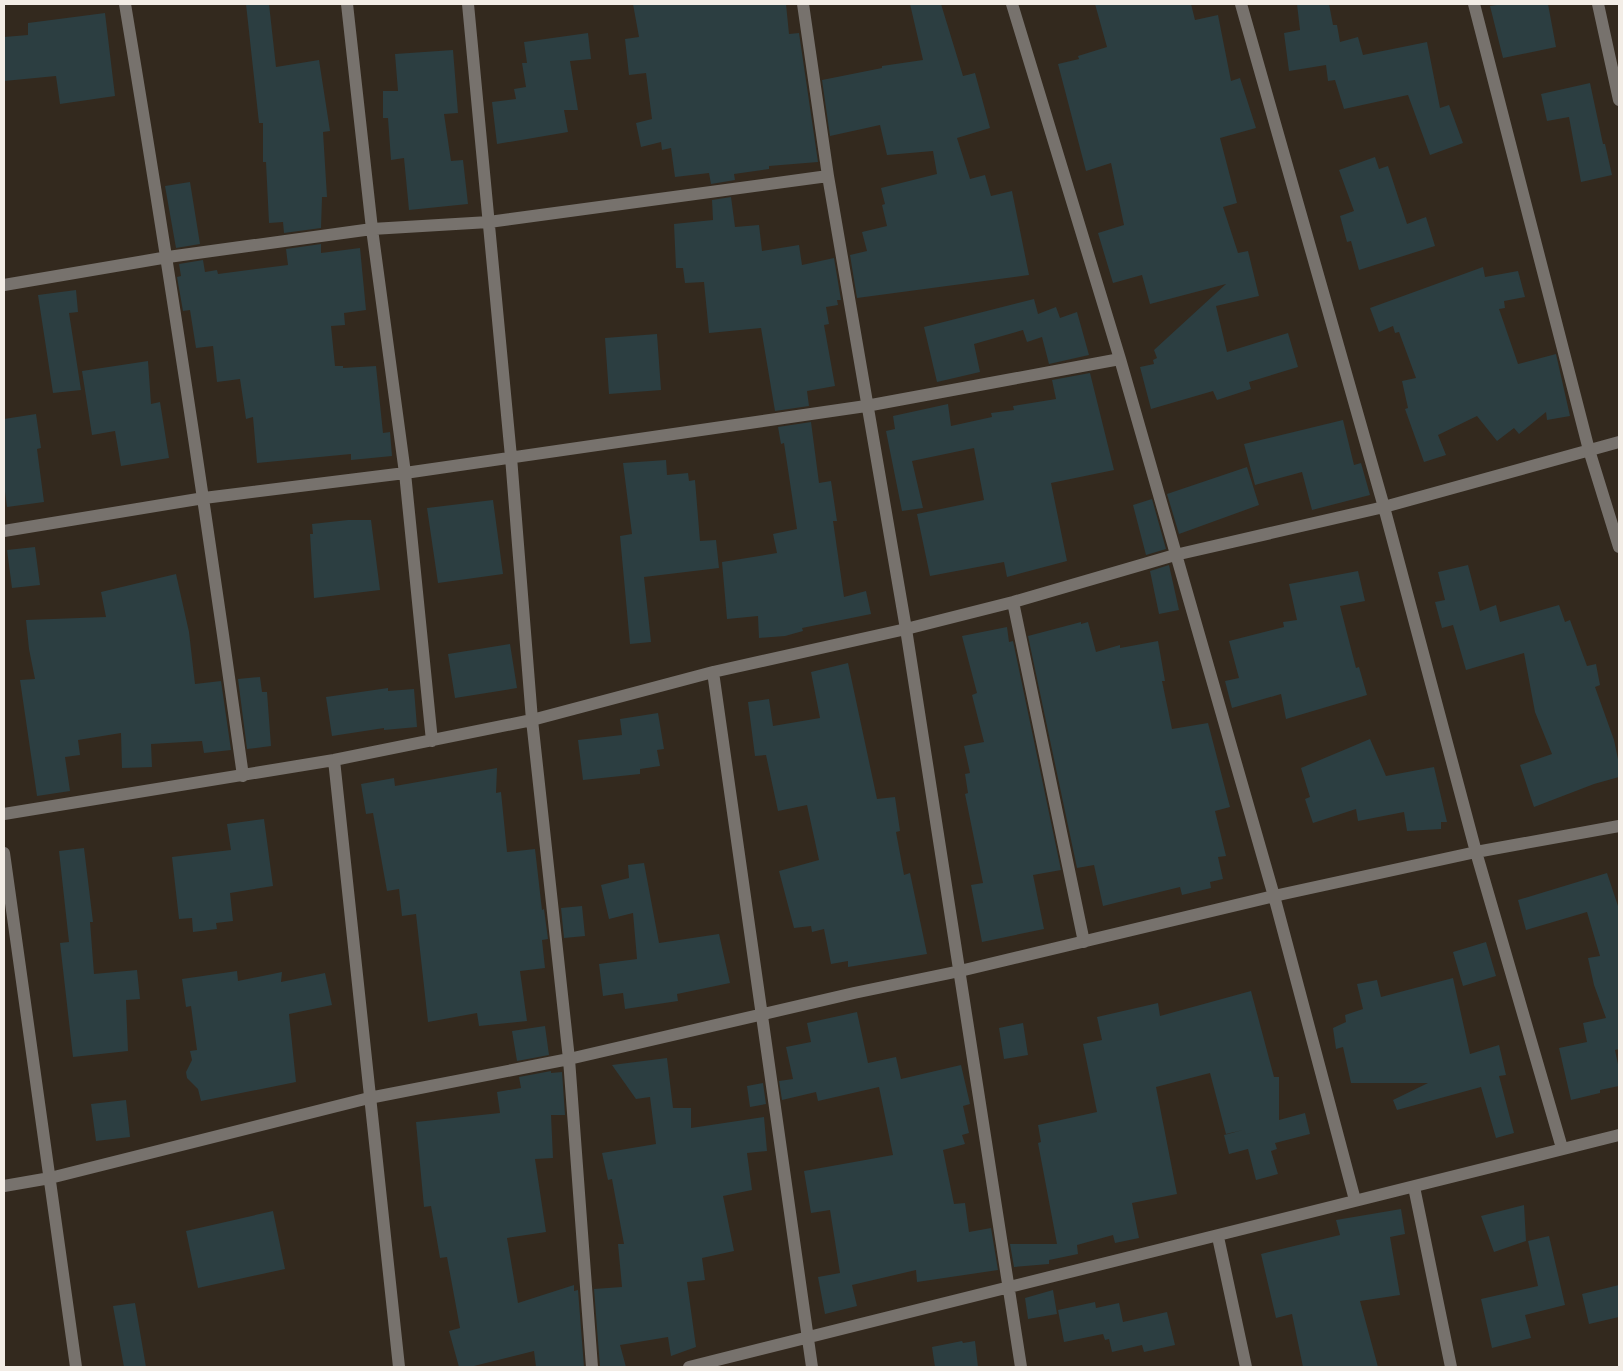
<svg xmlns="http://www.w3.org/2000/svg" width="1623" height="1371" font-family="'Open Sans',sans-serif">
	<style>
		.building { fill: #2c3e41 }
		.lines { fill: none; stroke-linecap: round; stroke-linejoin: round }
		.minor { stroke: #77726d; stroke-width: 12 }
	</style>
	<rect width="100%" height="100%" fill="#33291e"/>
	<!-- building -->
	<path class="building" d="M 246,4 L 269,4 L 276,67 L 319,60 L 330,131 L 323,132 L 327,197 L 322,197 L 321,228 L 284,233 L 283,222 L 269,223 L 266,162 L 263,162 L 263,123 L 259,123 Z
		M 633,4 L 786,4 L 789,34 L 799,33 L 818,162 L 769,166 L 769,169 L 734,174 L 735,180 L 711,184 L 709,173 L 675,177 L 671,148 L 662,150 L 661,142 L 641,147 L 636,123 L 652,119 L 646,73 L 629,75 L 625,39 L 639,37 Z
		M 910,4 L 941,4 L 963,76 L 975,73 L 990,128 L 957,138 L 970,179 L 985,175 L 991,196 L 1012,191 L 1029,275 L 857,298 L 850,255 L 867,251 L 862,232 L 887,226 L 882,205 L 885,204 L 881,188 L 937,174 L 933,151 L 887,155 L 880,125 L 830,136 L 822,80 L 882,68 L 882,66 L 923,60 Z
		M 1095,4 L 1191,4 L 1195,20 L 1218,15 L 1231,81 L 1240,78 L 1256,128 L 1220,138 L 1237,203 L 1223,207 L 1238,253 L 1248,251 L 1259,296 L 1216,306 L 1227,352 L 1288,333 L 1298,367 L 1249,382 L 1251,389 L 1217,400 L 1213,391 L 1151,409 L 1140,367 L 1154,364 L 1153,360 L 1157,358 L 1154,350 L 1226,284 L 1150,304 L 1142,275 L 1113,283 L 1098,233 L 1124,225 L 1111,163 L 1086,171 L 1058,64 L 1079,59 L 1078,56 L 1107,47 Z
		M 1297,4 L 1329,4 L 1333,25 L 1337,25 L 1340,42 L 1358,37 L 1363,55 L 1427,42 L 1440,108 L 1449,105 L 1463,143 L 1430,155 L 1408,95 L 1344,109 L 1335,80 L 1328,81 L 1326,65 L 1289,71 L 1284,33 L 1300,30 Z
		M 1503,4 L 1548,4 L 1556,47 L 1503,58 L 1490,6 Z
		M 105,13 L 115,96 L 60,104 L 56,76 L 4,81 L 4,37 L 28,35 L 28,23 Z
		M 588,33 L 591,59 L 570,61 L 578,110 L 564,110 L 568,132 L 497,144 L 492,102 L 516,99 L 514,89 L 526,87 L 522,63 L 527,63 L 524,42 Z
		M 453,50 L 458,113 L 444,114 L 451,161 L 463,160 L 468,204 L 409,210 L 404,158 L 391,160 L 388,118 L 383,118 L 383,91 L 398,91 L 395,54 Z
		M 1590,83 L 1603,144 L 1605,144 L 1612,175 L 1581,182 L 1569,117 L 1547,121 L 1541,94 Z
		M 1375,157 L 1379,169 L 1388,166 L 1407,224 L 1426,217 L 1435,246 L 1359,270 L 1351,241 L 1347,242 L 1340,216 L 1354,211 L 1339,170 Z
		M 190,182 L 200,244 L 176,248 L 165,186 Z
		M 731,197 L 735,227 L 759,225 L 762,251 L 799,245 L 802,265 L 834,258 L 841,300 L 837,300 L 838,305 L 826,307 L 829,324 L 824,325 L 835,386 L 807,391 L 809,406 L 775,411 L 761,328 L 709,333 L 704,282 L 685,283 L 683,268 L 676,268 L 674,224 L 713,220 L 712,200 Z
		M 321,244 L 321,253 L 360,248 L 366,310 L 344,313 L 345,325 L 331,326 L 335,366 L 343,366 L 343,368 L 376,366 L 383,433 L 390,432 L 392,456 L 351,460 L 351,454 L 257,463 L 253,417 L 246,419 L 240,379 L 217,382 L 213,346 L 196,348 L 190,310 L 183,311 L 177,277 L 181,276 L 179,264 L 203,260 L 205,272 L 217,270 L 218,274 L 288,265 L 286,249 Z
		M 1483,267 L 1485,277 L 1518,271 L 1525,297 L 1504,301 L 1505,308 L 1499,309 L 1518,364 L 1556,354 L 1570,416 L 1547,420 L 1546,412 L 1519,434 L 1514,428 L 1497,441 L 1477,416 L 1438,435 L 1446,455 L 1424,462 L 1405,409 L 1408,408 L 1402,381 L 1416,378 L 1399,332 L 1395,333 L 1393,326 L 1379,332 L 1370,308 Z
		M 76,290 L 78,312 L 69,313 L 81,390 L 53,393 L 38,295 Z
		M 1034,299 L 1038,314 L 1056,307 L 1060,318 L 1077,312 L 1089,355 L 1049,364 L 1042,337 L 1027,342 L 1023,330 L 974,344 L 980,372 L 937,382 L 924,327 Z
		M 657,334 L 661,390 L 609,394 L 605,338 Z
		M 148,361 L 151,404 L 160,402 L 169,458 L 121,466 L 115,431 L 92,435 L 82,371 Z
		M 1090,373 L 1114,470 L 1051,483 L 1067,561 L 1007,577 L 1004,562 L 930,576 L 917,514 L 984,500 L 974,448 L 912,461 L 923,508 L 902,511 L 886,431 L 895,429 L 893,416 L 948,404 L 951,426 L 992,417 L 991,413 L 1014,410 L 1013,406 L 1056,399 L 1052,380 Z
		M 36,414 L 41,448 L 37,449 L 44,502 L 7,507 L 4,484 L 4,419 Z
		M 1343,420 L 1354,465 L 1361,463 L 1370,495 L 1312,510 L 1302,472 L 1255,485 L 1244,444 Z
		M 811,422 L 819,483 L 831,481 L 837,521 L 833,521 L 844,597 L 866,591 L 871,614 L 802,628 L 803,631 L 785,636 L 759,638 L 758,616 L 727,619 L 722,562 L 777,553 L 773,534 L 797,529 L 784,443 L 781,444 L 778,427 Z
		M 666,460 L 667,475 L 688,473 L 689,481 L 695,480 L 700,541 L 716,540 L 719,568 L 644,577 L 651,642 L 630,644 L 620,536 L 632,534 L 623,463 Z
		M 1247,467 L 1259,505 L 1179,534 L 1167,494 Z
		M 1152,499 L 1166,549 L 1146,555 L 1133,505 Z
		M 493,500 L 503,574 L 438,583 L 427,508 Z
		M 348,520 L 371,520 L 380,590 L 314,598 L 310,534 L 313,534 L 312,524 Z
		M 35,547 L 40,585 L 12,588 L 7,550 Z
		M 1169,565 L 1179,610 L 1159,614 L 1150,571 Z
		M 1468,565 L 1480,611 L 1496,605 L 1500,622 L 1559,605 L 1565,622 L 1570,620 L 1587,666 L 1596,664 L 1600,685 L 1595,687 L 1614,740 L 1619,764 L 1619,777 L 1594,784 L 1534,807 L 1520,765 L 1552,754 L 1535,712 L 1524,653 L 1466,670 L 1453,625 L 1442,628 L 1435,602 L 1445,600 L 1438,572 Z
		M 1358,571 L 1365,601 L 1340,606 L 1356,668 L 1359,667 L 1367,695 L 1286,719 L 1281,694 L 1232,708 L 1225,681 L 1239,678 L 1229,641 L 1284,627 L 1283,622 L 1297,620 L 1289,584 Z
		M 176,574 L 189,632 L 195,684 L 221,681 L 231,750 L 204,753 L 202,741 L 151,744 L 152,767 L 122,768 L 121,733 L 78,740 L 80,755 L 65,757 L 70,791 L 37,796 L 20,680 L 35,679 L 29,649 L 26,620 L 106,617 L 101,592 Z
		M 1081,622 L 1081,624 L 1088,622 L 1096,652 L 1120,645 L 1120,648 L 1158,641 L 1165,681 L 1162,681 L 1172,729 L 1208,723 L 1230,807 L 1215,811 L 1226,856 L 1218,857 L 1223,879 L 1210,882 L 1211,888 L 1182,895 L 1180,887 L 1103,906 L 1094,865 L 1077,868 L 1028,636 Z
		M 1007,627 L 1009,642 L 1013,641 L 1061,870 L 1033,875 L 1044,929 L 982,942 L 971,885 L 983,883 L 965,794 L 968,793 L 965,774 L 970,773 L 964,746 L 984,742 L 972,695 L 977,693 L 962,636 Z
		M 510,644 L 517,688 L 455,698 L 448,654 Z
		M 848,663 L 877,799 L 895,797 L 900,831 L 896,832 L 904,875 L 910,873 L 927,954 L 848,967 L 848,961 L 831,964 L 824,929 L 812,932 L 811,926 L 794,928 L 779,871 L 819,860 L 807,805 L 778,811 L 766,755 L 755,756 L 748,702 L 769,699 L 773,726 L 820,718 L 811,672 Z
		M 260,677 L 262,692 L 267,692 L 271,746 L 247,749 L 238,679 Z
		M 388,688 L 388,691 L 414,689 L 417,727 L 384,730 L 384,728 L 332,736 L 326,697 Z
		M 658,713 L 664,749 L 657,750 L 660,766 L 640,769 L 640,774 L 583,780 L 578,740 L 622,735 L 620,719 Z
		M 1370,739 L 1386,776 L 1434,767 L 1447,822 L 1441,822 L 1441,829 L 1407,831 L 1404,812 L 1358,821 L 1356,809 L 1313,823 L 1305,799 L 1310,797 L 1301,768 Z
		M 497,768 L 496,793 L 501,792 L 507,852 L 535,849 L 542,910 L 544,909 L 548,939 L 542,940 L 545,968 L 520,971 L 527,1021 L 479,1026 L 477,1013 L 428,1022 L 416,914 L 402,916 L 399,889 L 387,891 L 373,813 L 366,814 L 361,784 L 394,778 L 395,786 Z
		M 264,819 L 273,886 L 230,893 L 233,921 L 216,923 L 217,929 L 193,932 L 192,918 L 179,919 L 172,857 L 231,850 L 227,824 Z
		M 84,848 L 93,922 L 90,922 L 94,974 L 137,970 L 140,999 L 126,1000 L 128,1051 L 73,1057 L 60,943 L 69,942 L 59,851 Z
		M 644,863 L 659,943 L 719,934 L 730,983 L 677,994 L 678,1001 L 625,1009 L 623,993 L 603,996 L 599,964 L 637,959 L 633,913 L 609,919 L 601,885 L 629,878 L 628,865 Z
		M 1607,873 L 1619,909 L 1619,1049 L 1615,1050 L 1619,1069 L 1619,1086 L 1600,1090 L 1600,1093 L 1571,1100 L 1559,1048 L 1587,1042 L 1583,1023 L 1606,1018 L 1594,985 L 1588,958 L 1600,956 L 1587,912 L 1526,930 L 1518,900 Z
		M 582,906 L 585,936 L 564,938 L 561,908 Z
		M 1486,942 L 1496,976 L 1463,986 L 1453,952 Z
		M 237,971 L 238,981 L 282,972 L 281,982 L 325,973 L 332,1005 L 289,1014 L 296,1082 L 201,1101 L 198,1089 L 187,1078 L 186,1072 L 192,1060 L 190,1051 L 197,1050 L 191,1006 L 186,1007 L 182,979 Z
		M 1453,978 L 1470,1054 L 1499,1045 L 1506,1075 L 1499,1076 L 1514,1133 L 1496,1138 L 1481,1087 L 1397,1110 L 1393,1100 L 1428,1083 L 1351,1083 L 1343,1047 L 1336,1049 L 1333,1028 L 1346,1022 L 1345,1015 L 1363,1009 L 1357,984 L 1377,980 L 1381,997 Z
		M 1251,991 L 1274,1077 L 1279,1077 L 1279,1120 L 1305,1113 L 1310,1134 L 1275,1143 L 1277,1149 L 1271,1151 L 1278,1174 L 1256,1180 L 1248,1149 L 1229,1154 L 1224,1135 L 1243,1130 L 1226,1134 L 1210,1073 L 1156,1087 L 1177,1194 L 1132,1203 L 1139,1238 L 1115,1243 L 1113,1235 L 1077,1245 L 1078,1254 L 1049,1260 L 1049,1264 L 1014,1267 L 1010,1244 L 1057,1244 L 1038,1143 L 1041,1142 L 1038,1125 L 1097,1112 L 1083,1044 L 1102,1040 L 1097,1017 L 1158,1003 L 1160,1016 Z
		M 857,1012 L 868,1063 L 896,1057 L 901,1079 L 961,1065 L 970,1104 L 963,1106 L 969,1133 L 962,1135 L 965,1144 L 943,1150 L 954,1204 L 965,1203 L 969,1232 L 991,1228 L 998,1270 L 917,1282 L 916,1270 L 852,1285 L 857,1306 L 825,1314 L 818,1277 L 840,1273 L 830,1210 L 811,1213 L 804,1171 L 893,1155 L 879,1087 L 818,1101 L 816,1092 L 782,1100 L 779,1081 L 793,1079 L 786,1047 L 811,1042 L 807,1023 Z
		M 1023,1023 L 1028,1055 L 1004,1059 L 999,1028 Z
		M 545,1026 L 549,1055 L 517,1061 L 512,1031 Z
		M 667,1058 L 673,1108 L 691,1108 L 691,1128 L 764,1117 L 767,1151 L 747,1153 L 752,1190 L 723,1196 L 734,1251 L 702,1258 L 705,1280 L 687,1282 L 696,1347 L 671,1356 L 668,1337 L 620,1345 L 626,1367 L 600,1367 L 594,1289 L 622,1287 L 618,1244 L 624,1244 L 612,1179 L 608,1180 L 602,1153 L 656,1144 L 650,1097 L 636,1099 L 612,1065 Z
		M 551,1071 L 551,1073 L 562,1072 L 565,1115 L 551,1115 L 553,1158 L 535,1159 L 546,1232 L 507,1238 L 518,1303 L 574,1285 L 574,1291 L 578,1290 L 584,1367 L 536,1367 L 534,1351 L 470,1367 L 459,1367 L 449,1331 L 460,1328 L 447,1257 L 440,1258 L 431,1206 L 424,1207 L 416,1122 L 500,1113 L 497,1092 L 521,1088 L 519,1077 Z
		M 763,1083 L 766,1104 L 750,1107 L 747,1086 Z
		M 126,1100 L 130,1137 L 96,1141 L 91,1104 Z
		M 1524,1205 L 1526,1241 L 1494,1252 L 1481,1216 Z
		M 1401,1209 L 1405,1234 L 1390,1237 L 1400,1295 L 1360,1301 L 1378,1367 L 1303,1367 L 1292,1314 L 1276,1318 L 1261,1254 L 1340,1235 L 1336,1220 Z
		M 273,1211 L 285,1269 L 198,1288 L 186,1231 Z
		M 1549,1236 L 1565,1305 L 1525,1315 L 1531,1338 L 1492,1348 L 1481,1299 L 1538,1286 L 1528,1241 Z
		M 1619,1285 L 1619,1317 L 1589,1324 L 1582,1294 Z
		M 1053,1290 L 1057,1314 L 1028,1319 L 1025,1298 Z
		M 1095,1302 L 1096,1308 L 1119,1303 L 1123,1322 L 1167,1312 L 1175,1345 L 1144,1352 L 1142,1345 L 1112,1352 L 1109,1339 L 1105,1340 L 1103,1334 L 1064,1342 L 1058,1310 Z
		M 135,1303 L 146,1367 L 124,1367 L 113,1306 Z
		M 962,1341 L 963,1343 L 975,1341 L 978,1367 L 935,1367 L 932,1347 Z"/>
	<g class="lines">
		<!-- minor -->
		<path class="minor" d="M 125,4 C 168,261 207,518 243,776
			M 347,4 L 372,229 L 405,473 L 432,741
			M 468,4 L 511,457 L 532,720 L 569,1059 L 592,1367
			M 803,4 L 828,176 L 906,629 L 1021,1367
			M 1012,4 L 1120,359 L 1274,896 L 1355,1200
			M 1241,4 L 1384,507 L 1476,852 L 1562,1148
			M 1474,4 L 1589,450 L 1619,547
			M 1598,4 L 1619,100
			M 4,285 L 168,257 L 372,229 L 489,222 L 828,176
			M 4,531 L 204,498 L 405,473 L 866,406 L 1120,359
			M 1013,602 L 1084,942
			M 713,672 L 812,1367
			M 334,760 L 399,1367
			M 4,814 L 334,760 L 532,720 L 713,672 L 906,629 L 1013,602 L 1175,555 L 1384,507 L 1619,442
			M 4,853 L 76,1367
			M 4,1186 L 50,1178 L 369,1098 L 569,1059 L 854,993 L 960,971 L 1274,896 L 1476,852 L 1619,826
			M 1414,1187 L 1451,1367
			M 1218,1237 L 1246,1367
			M 689,1367 L 1619,1135"/>
	</g>
	<!-- border -->
	<rect width="1623" height="1371" fill="none" stroke="#f3ede6" stroke-width="10"/>
</svg>
